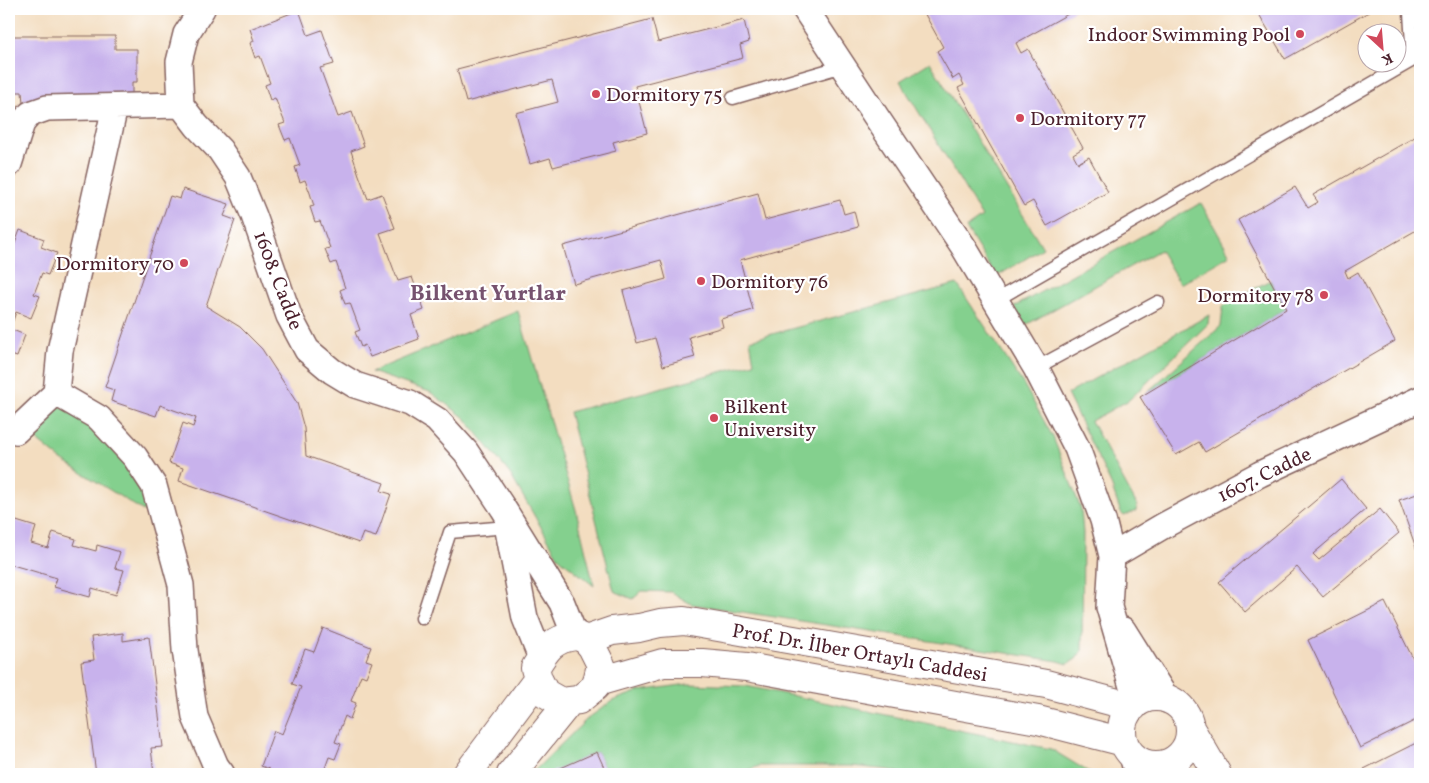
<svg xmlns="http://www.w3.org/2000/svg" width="1429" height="783" font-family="Vollkorn,serif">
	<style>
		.green { fill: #84d08e; stroke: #67785c }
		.building { fill: #c8b2ec }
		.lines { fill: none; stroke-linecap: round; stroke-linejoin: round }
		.service-casing { stroke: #85625f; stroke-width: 15 }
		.minor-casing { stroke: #85625f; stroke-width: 28 }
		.tertiary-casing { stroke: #85625f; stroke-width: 30 }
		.service { stroke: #fff; stroke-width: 12 }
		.minor { stroke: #fff; stroke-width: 25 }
		.tertiary { stroke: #fff; stroke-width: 28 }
		.poi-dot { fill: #d1495b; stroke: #fff; stroke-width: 2 }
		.labels { text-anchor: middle; stroke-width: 4.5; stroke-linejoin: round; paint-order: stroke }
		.poi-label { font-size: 20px; fill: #4a1f2b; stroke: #fff; text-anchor: start }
		.street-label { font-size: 20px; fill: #4a1f2b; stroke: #fff }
		.quarter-label { font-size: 22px; font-weight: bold; fill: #76526f; stroke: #fff }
	</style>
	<rect width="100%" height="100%" fill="#fff"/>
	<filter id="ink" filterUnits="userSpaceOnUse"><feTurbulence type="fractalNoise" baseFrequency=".02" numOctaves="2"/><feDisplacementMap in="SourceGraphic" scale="10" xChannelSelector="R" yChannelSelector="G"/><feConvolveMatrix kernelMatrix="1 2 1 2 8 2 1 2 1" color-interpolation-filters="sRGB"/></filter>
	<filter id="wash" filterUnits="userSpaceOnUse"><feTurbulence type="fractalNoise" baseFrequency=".0096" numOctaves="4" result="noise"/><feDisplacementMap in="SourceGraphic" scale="20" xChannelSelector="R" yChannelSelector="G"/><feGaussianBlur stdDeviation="1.12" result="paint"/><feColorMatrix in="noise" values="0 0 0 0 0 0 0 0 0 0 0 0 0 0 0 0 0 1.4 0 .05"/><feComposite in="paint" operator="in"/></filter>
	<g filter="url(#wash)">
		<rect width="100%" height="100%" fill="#f3ddc0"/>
		<!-- green -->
		<path class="green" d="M 930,62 L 1043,248 L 996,277 L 966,228 L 982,217 L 900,81 Z
			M 1201,203 L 1230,255 L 1180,284 L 1160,250 L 1024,326 L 1014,307 Z
			M 1270,280 L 1286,309 L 1145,394 L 1221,326 L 1223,306 Z
			M 957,284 L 1024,385 L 1053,437 L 1081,509 L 1083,533 L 1082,651 L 1076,659 L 1068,664 L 1058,661 L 691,604 L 671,592 L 642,591 L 633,599 L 614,591 L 569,412 L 754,363 L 750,340 Z
			M 518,311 L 576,510 L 594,586 L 559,558 L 510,474 L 465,418 L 430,392 L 371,372 Z
			M 1209,315 L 1208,324 L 1129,400 L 1091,421 L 1137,505 L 1136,511 L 1124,516 L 1121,513 L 1110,482 L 1067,394 Z
			M 56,404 L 93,425 L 146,491 L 153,517 L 60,459 L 27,432 Z
			M 688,684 L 746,686 L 1051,749 L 1092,774 L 903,774 L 890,770 L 851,766 L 759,766 L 739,774 L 607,774 L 597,752 L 549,774 L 531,774 L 587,719 L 612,701 L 639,691 Z"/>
		<g id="blocks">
			<!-- building -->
			<path class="building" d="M 922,9 L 1077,9 L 1016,43 L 1021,53 L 1028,49 L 1083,148 L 1073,154 L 1078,163 L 1089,157 L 1108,192 L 1047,226 L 1033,201 L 1024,206 L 958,88 L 964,85 L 959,75 L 953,79 L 937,51 L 943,47 Z
				M 1256,9 L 1374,9 L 1285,59 Z
				M 299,10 L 308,35 L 322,30 L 334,64 L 320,68 L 338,117 L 352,112 L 364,146 L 351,151 L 359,175 L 368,199 L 382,194 L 395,228 L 380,233 L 398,281 L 412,277 L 424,310 L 411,315 L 419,339 L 370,357 L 365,345 L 361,347 L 355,332 L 360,330 L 350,303 L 345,304 L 340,290 L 345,288 L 336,262 L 331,264 L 325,249 L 330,248 L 320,221 L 315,222 L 310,207 L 314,206 L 310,193 L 305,180 L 300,182 L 295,167 L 300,165 L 290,138 L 285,140 L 279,125 L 285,123 L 275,98 L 270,100 L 265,85 L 270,83 L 260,56 L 255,58 L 250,43 L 254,41 L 250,29 Z
				M 652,19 L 658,42 L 744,20 L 749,42 L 740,45 L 743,58 L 635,86 L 647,133 L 613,142 L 616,151 L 553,167 L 550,158 L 530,164 L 516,113 L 558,102 L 552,80 L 466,102 L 457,69 Z
				M 9,36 L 115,36 L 115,49 L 137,49 L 137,82 L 132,82 L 132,103 L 23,103 L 22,92 L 9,92 Z
				M 1420,134 L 1420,228 L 1345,271 L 1348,278 L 1358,272 L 1395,341 L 1205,452 L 1199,442 L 1176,455 L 1140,397 L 1286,309 L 1238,220 L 1295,187 L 1308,208 L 1318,202 L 1313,195 Z
				M 183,189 L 229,204 L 224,216 L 235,220 L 206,306 L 240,327 L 262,349 L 297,403 L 304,428 L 306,456 L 384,483 L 381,491 L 391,494 L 376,537 L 363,533 L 359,543 L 179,481 L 183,468 L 169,463 L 183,423 L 193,427 L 196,418 L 160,405 L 156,416 L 111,401 L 114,390 L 105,387 L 170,196 L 180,199 Z
				M 758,193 L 765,220 L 840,200 L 844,214 L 854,211 L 858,227 L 740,260 L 753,310 L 721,319 L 723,327 L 689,337 L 695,357 L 663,366 L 655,338 L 637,343 L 623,291 L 666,279 L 661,260 L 574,284 L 563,246 Z
				M 20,230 L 44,239 L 41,247 L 57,253 L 48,275 L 42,273 L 34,294 L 40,296 L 31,318 L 16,312 L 10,329 L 25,335 L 17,357 L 11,355 L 9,360 L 9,253 L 11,254 Z
				M 1341,479 L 1366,509 L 1313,554 L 1319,560 L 1380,509 L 1399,533 L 1323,597 L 1297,567 L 1245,612 L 1219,582 Z
				M 1420,493 L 1420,559 L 1399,500 Z
				M 13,520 L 36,527 L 31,543 L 48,548 L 53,532 L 76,539 L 74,545 L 96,551 L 97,545 L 120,552 L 115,568 L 124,570 L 116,595 L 92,588 L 90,597 L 54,587 L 57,578 L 9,564 L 9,526 L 11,526 Z
				M 1385,602 L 1419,671 L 1420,671 L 1420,718 L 1360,748 L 1308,640 Z
				M 323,628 L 371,647 L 366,660 L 372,662 L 366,677 L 361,675 L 351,701 L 356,703 L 350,719 L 345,716 L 335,742 L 341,744 L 335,759 L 329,757 L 323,774 L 267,774 L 269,769 L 261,766 L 274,731 L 282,734 L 301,687 L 292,684 L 305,649 L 314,652 Z
				M 123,633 L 123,641 L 149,637 L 163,747 L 151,748 L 154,773 L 141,774 L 121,774 L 121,771 L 96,774 L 81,662 L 94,660 L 91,637 Z
				M 1420,741 L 1420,774 L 1366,774 L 1364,769 Z
				M 597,752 L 607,774 L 547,774 Z"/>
		</g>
	</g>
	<g filter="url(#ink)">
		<use href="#blocks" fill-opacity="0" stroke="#85625f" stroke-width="1"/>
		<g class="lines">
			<!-- service casing -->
			<g class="service-casing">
				<path id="service" d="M 1407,63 L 1412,44 L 1410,13 L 1409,9
					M 733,98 L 843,66
					M 996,300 L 1420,56
					M 1036,368 L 1158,302
					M 422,618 L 450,532 L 507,527"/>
			</g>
			<!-- minor casing -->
			<g class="minor-casing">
				<path id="minor" d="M 202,9 L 186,34 L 179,62 L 181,105 L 197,126 L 220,150 L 238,177 L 254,216 L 289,316 L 307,350 L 332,371 L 355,385 L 410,403 L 437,420 L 466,452 L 503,508 L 562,603 L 575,636
					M 805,9 L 877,118 L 963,246 L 1036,368 L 1077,448 L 1103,520 L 1112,556 L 1109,607 L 1137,704
					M 9,164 L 22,123 L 30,114 L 47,108 L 181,105
					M 56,393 L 99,418 L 135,457 L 154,486 L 181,585 L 185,650 L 195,717 L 216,766 L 222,774
					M 9,428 L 16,431 L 56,393 L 60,351 L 115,107
					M 507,525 L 525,618 L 541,658
					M 1112,556 L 1163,526 L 1260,474 L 1420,399
					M 1123,630 L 1167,700
					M 1132,755 L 1137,774"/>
			</g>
			<!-- tertiary casing -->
			<g class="tertiary-casing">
				<path id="tertiary" d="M 575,636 L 580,637 L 586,640 L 592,647 L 601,665 L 596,686 L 579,700 L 561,702 L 545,693 L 538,679 L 535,668 C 546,650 552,639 575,636 Z
					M 586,640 L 612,631 L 639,628 L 660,623 L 684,621 L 1046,684 L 1133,707
					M 597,682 L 663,663 L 702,663 L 747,667 L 1038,720 L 1124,742
					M1122 731a34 34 0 1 1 68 0a34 34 0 1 1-68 0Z
					M 1190,728 L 1217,774
					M 467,774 L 538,679
					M 511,774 L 570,701"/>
			</g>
			<!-- service -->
			<use href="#service" class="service"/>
			<!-- minor -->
			<use href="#minor" class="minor"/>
			<!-- tertiary -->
			<use href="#tertiary" class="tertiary"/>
		</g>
	</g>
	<!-- markers -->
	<g class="poi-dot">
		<circle cx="1300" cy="34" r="5"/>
		<circle cx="596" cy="94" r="5"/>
		<circle cx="1020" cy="118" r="5"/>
		<circle cx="184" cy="263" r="5"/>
		<circle cx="701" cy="281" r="5"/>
		<circle cx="1324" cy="295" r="5"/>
		<circle cx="714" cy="418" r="5"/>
	</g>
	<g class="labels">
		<!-- poi labels -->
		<g class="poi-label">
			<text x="1290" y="41" text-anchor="end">Indoor Swimming Pool</text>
			<text x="606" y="101">Dormitory 75</text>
			<text x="1030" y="125">Dormitory 77</text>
			<text x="174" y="270" text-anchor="end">Dormitory 70</text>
			<text x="711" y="288">Dormitory 76</text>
			<text x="1314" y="302" text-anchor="end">Dormitory 78</text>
			<text x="724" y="413">Bilkent<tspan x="724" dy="23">University</tspan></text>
		</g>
		<!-- street labels -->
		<g class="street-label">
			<text transform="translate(279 280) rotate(69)" y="7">1608. Cadde</text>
			<text transform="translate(1264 474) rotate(-26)" y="7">1607. Cadde</text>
			<text transform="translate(860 652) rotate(10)" y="7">Prof. Dr. İlber Ortaylı Caddesi</text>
		</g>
		<!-- quarter labels -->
		<g class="quarter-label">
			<text x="488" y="300">Bilkent Yurtlar</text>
		</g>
	</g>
	<!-- margin -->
	<rect width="1429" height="783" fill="none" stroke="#fff" stroke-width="30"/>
	<!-- north arrow -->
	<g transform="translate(1382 48) rotate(154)"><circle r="24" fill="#ffffff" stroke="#b7a5aa"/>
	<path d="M0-4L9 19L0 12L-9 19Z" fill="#d1495b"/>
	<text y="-8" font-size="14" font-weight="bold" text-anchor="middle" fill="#4a1f2b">K</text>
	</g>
</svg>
